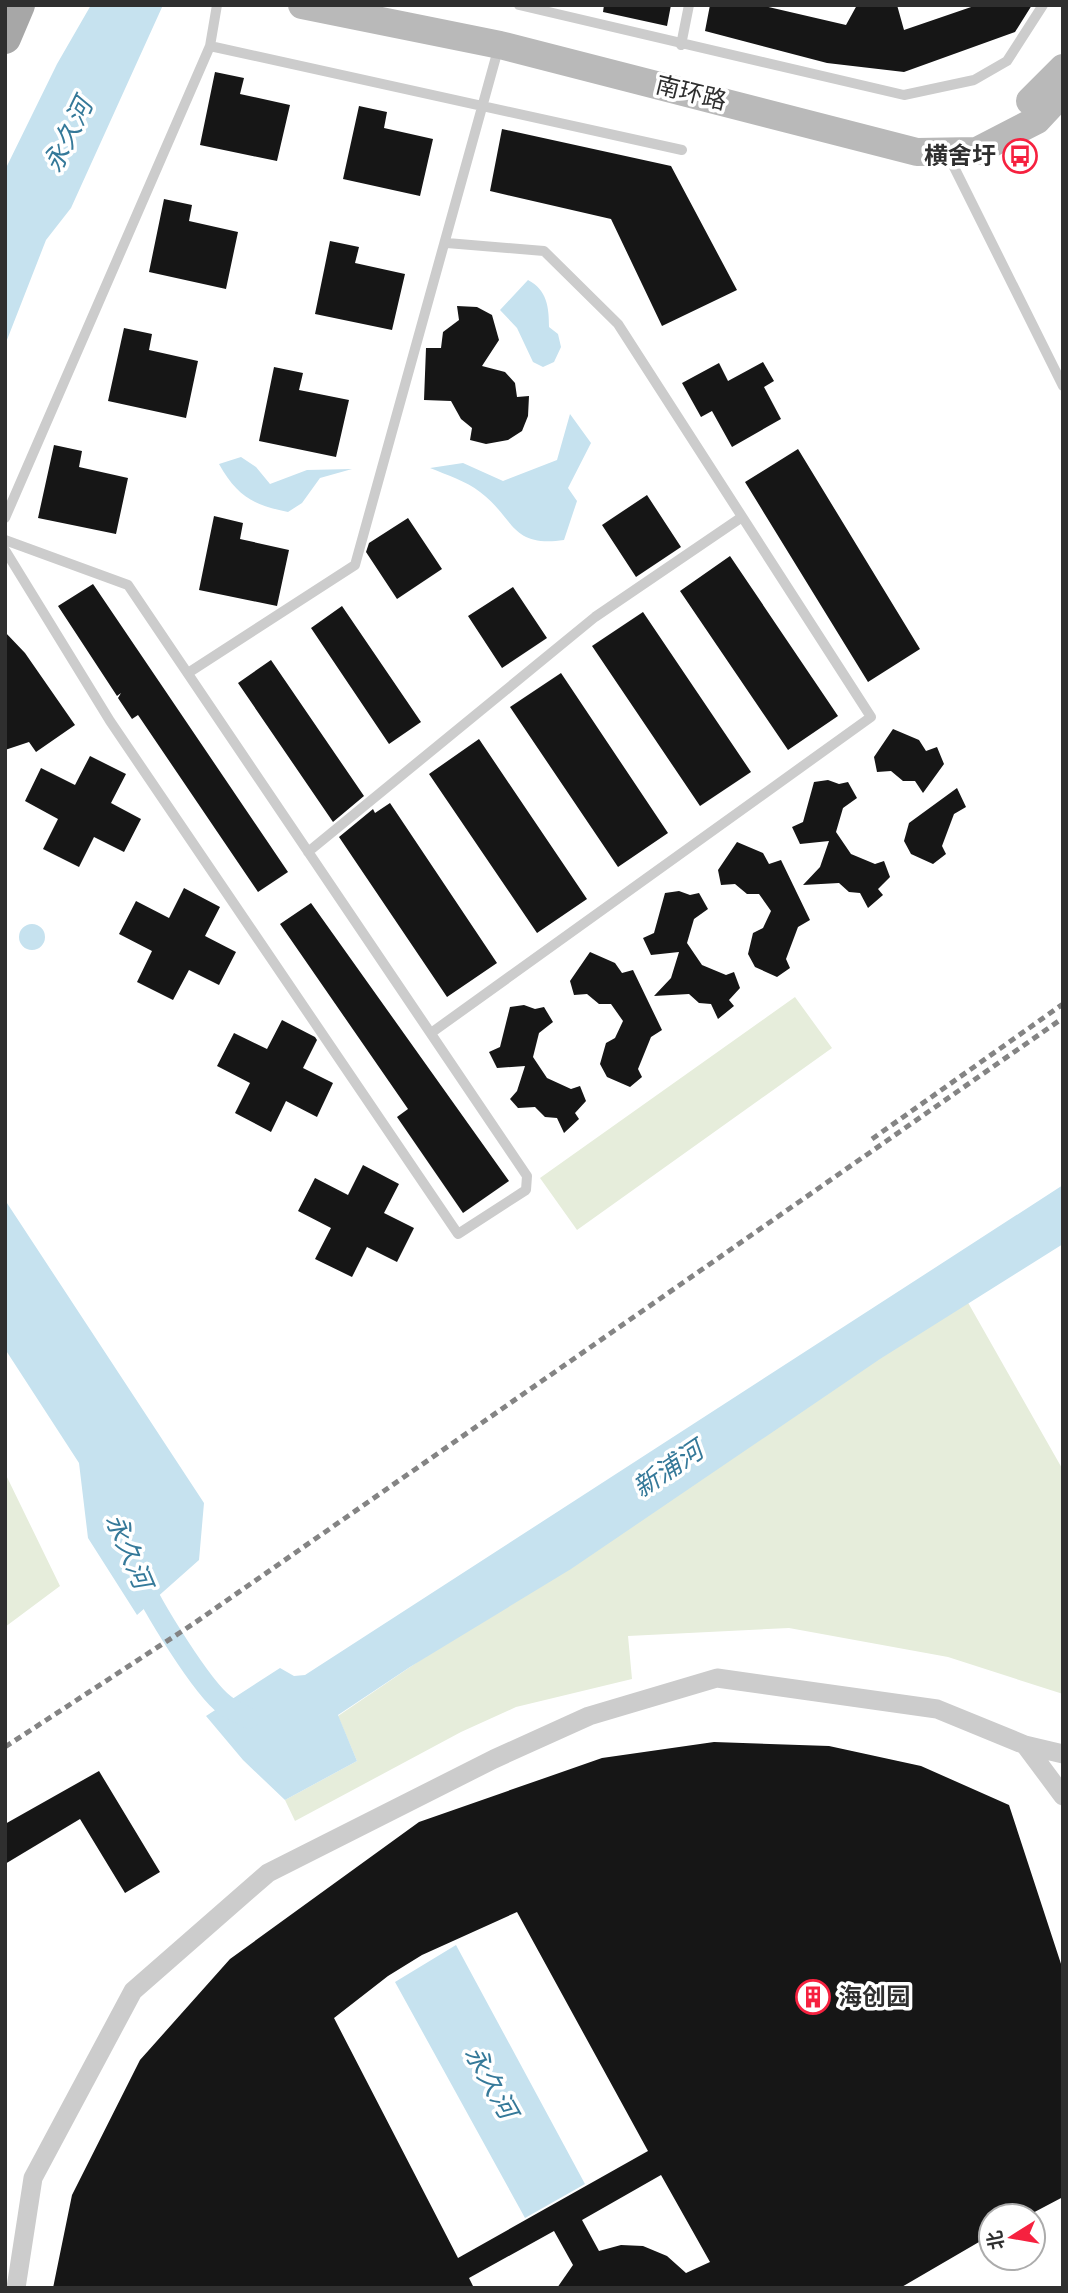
<svg xmlns="http://www.w3.org/2000/svg" width="1068" height="2293" font-family="Signika,'Noto Sans SC',sans-serif">
	<style>
		.green { fill: #e6eddb }
		.water { fill: #c6e2ef }
		.lines { fill: none; stroke-linecap: round; stroke-linejoin: round }
		.canal { stroke: #c6e2ef; stroke-width: 21 }
		.building { fill: #161616; fill-rule: evenodd }
		.service { stroke: #ccc; stroke-width: 10 }
		.minor { stroke: #ccc; stroke-width: 19 }
		.secondary { stroke: #b9b9b9; stroke-width: 28 }
		.primary { stroke: #a7a7a7; stroke-width: 32 }
		.rail { stroke: #848484; stroke-width: 5; stroke-dasharray: 7 5; stroke-linecap: butt }
		.labels { text-anchor: middle; stroke-width: 7; stroke-linejoin: round; paint-order: stroke }
		.street-label { font-size: 24px; fill: #2f2f2f; stroke: #fff }
		.poi-label { font-size: 24px; font-weight: bold; fill: #2f2f2f; stroke: #fff; text-anchor: end }
		.water-label { font-size: 26px; font-style: italic; fill: #357999; stroke: #fff }
	</style>
	<rect width="100%" height="100%" fill="#fff"/>
	<!-- green -->
	<path class="green" d="M 795,997 L 832,1048 L 577,1230 L 540,1178 Z
		M 962,1292 L 1063,1470 L 1063,1694 L 948,1657 L 789,1628 L 628,1636 L 632,1679 L 516,1707 L 461,1732 L 295,1821 L 285,1800 L 357,1761 L 338,1716 Z
		M 5,1473 L 60,1586 L 5,1627 Z"/>
	<!-- water -->
	<path class="water" d="M 91,5 L 163,5 L 71,208 L 46,240 L 5,345 L 5,170 L 57,64 Z
		M 528,280 C 547,290 549,307 549,327 L 558,334 L 561,347 L 554,362 L 543,367 L 533,362 L 517,328 L 500,310 Z
		M 570,414 L 591,443 L 568,488 L 577,501 L 564,540 C 510,548 514,517 480,492 C 466,481 447,475 430,468 L 463,463 L 503,481 L 557,460 Z
		M 241,457 L 256,467 L 270,484 L 307,470 L 352,469 L 320,478 L 302,503 L 288,512 C 253,505 237,496 219,464 Z
		M19 937a13 13 0 1 1 26 0a13 13 0 1 1-26 0Z
		M 1063,1185 L 1063,1244 L 880,1359 L 571,1569 L 410,1667 L 338,1715 L 357,1761 L 285,1800 L 243,1760 L 206,1716 L 280,1668 L 294,1676 L 305,1675 Z
		M 5,1200 L 204,1503 L 199,1560 L 137,1615 L 88,1538 L 79,1463 L 5,1349 Z
		M 456,1945 L 585,2184 L 525,2218 L 395,1982 Z"/>
	<g class="lines">
		<!-- canal -->
		<path class="canal" d="M 140,1578 C 151,1605 202,1688 225,1705 C 232,1710 241,1714 249,1718"/>
	</g>
	<!-- building -->
	<path class="building" d="M 604,5 L 671,5 L 667,26 L 603,12 Z
		M 710,5 L 760,5 L 846,25 L 857,5 L 897,5 L 904,30 L 977,5 L 1032,5 L 1015,32 L 904,72 L 827,63 L 705,31 Z
		M 215,72 L 244,78 L 240,94 L 290,105 L 277,161 L 200,145 Z
		M 359,106 L 387,112 L 384,128 L 433,139 L 420,196 L 343,179 Z
		M 502,129 L 671,166 L 737,290 L 662,326 L 611,219 L 490,191 Z
		M 164,199 L 192,205 L 189,221 L 238,232 L 226,289 L 149,272 Z
		M 330,241 L 359,247 L 355,263 L 405,274 L 392,330 L 315,314 Z
		M 457,306 L 477,307 L 492,315 L 499,340 L 482,366 L 505,372 L 515,383 L 517,397 L 529,396 L 528,416 L 522,431 L 508,440 L 486,444 L 470,440 L 472,428 L 461,419 L 451,401 L 424,400 L 426,348 L 441,348 L 443,332 L 459,320 Z
		M 124,328 L 152,334 L 149,350 L 198,361 L 186,418 L 108,401 Z
		M 763,362 L 774,381 L 764,387 L 781,419 L 732,447 L 712,411 L 701,417 L 682,383 L 719,363 L 728,381 Z
		M 274,367 L 303,373 L 299,390 L 349,400 L 336,457 L 259,441 Z
		M 54,445 L 82,451 L 79,467 L 128,478 L 116,534 L 38,518 Z
		M 798,449 L 920,649 L 868,682 L 745,482 Z
		M 647,495 L 681,547 L 636,577 L 602,525 Z
		M 214,516 L 243,523 L 240,539 L 289,550 L 277,606 L 199,590 Z
		M 408,518 L 442,569 L 397,599 L 366,552 L 369,543 Z
		M 730,556 L 838,716 L 788,750 L 680,591 Z
		M 93,584 L 288,872 L 258,892 L 138,715 L 132,719 L 118,698 L 121,693 L 117,696 L 58,606 Z
		M 513,587 L 547,638 L 502,668 L 468,616 Z
		M 342,606 L 421,722 L 389,744 L 311,628 Z
		M 643,612 L 751,772 L 700,806 L 592,646 Z
		M 5,632 L 25,653 L 75,725 L 36,752 L 29,742 L 5,750 Z
		M 271,660 L 364,796 L 333,822 L 238,683 Z
		M 561,673 L 668,833 L 618,867 L 510,707 Z
		M 893,729 L 919,740 L 926,751 L 937,747 L 944,764 L 923,793 L 915,781 L 903,781 L 891,771 L 877,772 L 874,757 Z
		M 479,739 L 587,899 L 537,933 L 429,774 Z
		M 90,756 L 126,774 L 111,803 L 141,819 L 124,852 L 94,837 L 79,867 L 43,849 L 58,819 L 25,801 L 41,768 L 75,785 Z
		M 828,780 L 839,784 L 848,782 L 857,798 L 843,808 L 836,832 L 851,854 L 875,864 L 884,861 L 890,877 L 878,889 L 883,895 L 868,908 L 860,893 L 849,892 L 839,883 L 803,885 L 820,867 L 829,841 L 800,844 L 792,827 L 803,822 L 814,782 Z
		M 957,788 L 966,807 L 954,814 L 942,846 L 946,854 L 933,864 L 911,854 L 904,841 L 909,823 Z
		M 390,803 L 497,963 L 447,997 L 339,837 L 373,809 L 375,813 Z
		M 737,842 L 763,853 L 769,864 L 781,860 L 810,920 L 798,927 L 786,959 L 790,968 L 777,977 L 755,967 L 748,954 L 753,933 L 763,928 L 771,911 L 759,894 L 747,894 L 735,884 L 721,885 L 718,870 Z
		M 184,888 L 220,907 L 205,936 L 236,952 L 219,985 L 189,970 L 173,1000 L 137,982 L 152,951 L 119,934 L 136,901 L 169,918 Z
		M 679,891 L 690,895 L 699,893 L 708,909 L 694,919 L 687,943 L 702,965 L 726,975 L 734,972 L 740,988 L 729,1000 L 734,1006 L 718,1019 L 711,1004 L 699,1003 L 689,994 L 654,996 L 671,978 L 679,952 L 651,955 L 643,938 L 654,933 L 665,893 Z
		M 311,903 L 509,1181 L 463,1213 L 397,1117 L 408,1109 L 280,924 Z
		M 590,952 L 615,963 L 622,973 L 633,970 L 662,1030 L 651,1037 L 638,1069 L 642,1077 L 630,1087 L 607,1077 L 600,1064 L 606,1043 L 615,1038 L 623,1021 L 611,1004 L 599,1004 L 587,994 L 574,995 L 570,981 Z
		M 524,1005 L 535,1009 L 544,1007 L 553,1022 L 539,1033 L 533,1057 L 547,1078 L 571,1089 L 580,1086 L 586,1101 L 575,1113 L 579,1119 L 564,1133 L 557,1118 L 545,1117 L 535,1107 L 518,1108 L 510,1099 L 517,1091 L 525,1066 L 497,1068 L 489,1052 L 500,1047 L 510,1007 Z
		M 282,1020 L 315,1037 L 317,1040 L 303,1068 L 333,1083 L 317,1117 L 286,1101 L 271,1132 L 235,1113 L 250,1083 L 217,1066 L 234,1033 L 267,1049 Z
		M 363,1165 L 399,1184 L 384,1213 L 414,1228 L 397,1262 L 367,1247 L 352,1277 L 315,1259 L 331,1228 L 298,1211 L 315,1178 L 348,1195 Z
		M 714,1742 L 829,1746 L 921,1766 L 1009,1805 L 1063,1970 L 1063,2197 L 1027,2216 L 991,2216 L 991,2235 L 900,2288 L 557,2288 L 573,2265 L 554,2231 L 469,2278 L 474,2288 L 53,2288 L 72,2195 L 140,2060 L 230,1959 L 419,1822 L 602,1758 ZM 517,1912 L 648,2151 L 458,2258 L 334,2018 L 388,1976 L 422,1955 ZM 661,2175 L 710,2262 L 686,2273 L 667,2256 L 643,2246 L 621,2245 L 599,2251 L 582,2220 Z
		M 99,1771 L 160,1872 L 125,1893 L 80,1819 L 5,1864 L 5,1824 Z"/>
	<g class="lines">
		<!-- service -->
		<path class="service" d="M 519,5 L 904,95 L 974,80 L 1007,61 L 1043,5
			M 681,45 L 689,5
			M 210,46 L 682,150
			M 948,155 L 1063,386
			M 5,518 L 210,46 L 217,5
			M 5,540 L 128,585 L 527,1176 L 526,1190 L 458,1234 L 110,721 L 5,550
			M 188,673 L 355,565 L 499,46
			M 308,852 L 595,617 L 742,517
			M 431,1033 L 871,717 L 618,324 L 544,251 L 447,243"/>
		<!-- minor -->
		<path class="minor" d="M 1025,1745 L 1063,1796
			M 16,2288 L 33,2178 L 133,1991 L 268,1873 L 494,1759 L 589,1716 L 717,1678 L 937,1709 L 1025,1745 L 1063,1754"/>
		<!-- secondary -->
		<path class="secondary" d="M 302,5 L 500,45 L 917,152 L 977,151 L 1037,120 L 1063,92
			M 1030,101 L 1063,68"/>
		<!-- primary -->
		<path class="primary" d="M 5,38 L 19,5"/>
		<!-- rail -->
		<path class="rail" d="M 872,1139 L 1063,1004
			M 5,1747 L 193,1624 L 1063,1018"/>
	</g>
	<!-- icons -->
	<defs>
		<g id="bus-ring" transform="scale(1.75)"><circle r="9.5" fill="#fff" stroke="#f6213f" stroke-width="1.5"/><path d="M-5-6H5V4H4V6H2V4H-2V6H-4V4H-5ZM-3.5-4V0h7V-4ZM-3.5 1.2v1.5H-2V1.2ZM2 1.2v1.5H3.5V1.2Z" fill="#f6213f"/></g>
		<g id="building-ring" transform="scale(1.75)"><circle r="9.5" fill="#fff" stroke="#f6213f" stroke-width="1.5"/><path d="M-4-6H4V6H1V3H-1V6H-4ZM-2.5-4.3h1.7v1.8h-1.7ZM.8-4.3h1.7v1.8H.8ZM-2.5-1h1.7V.8h-1.7ZM.8-1h1.7V.8H.8Z" fill="#f6213f"/></g>
	</defs>
	<g fill-rule="evenodd">
		<use href="#bus-ring" x="1020" y="156"/>
		<use href="#building-ring" x="813" y="1997"/>
	</g>
	<g class="labels">
		<!-- street labels -->
		<g class="street-label">
			<text transform="translate(691 93) rotate(14)" y="8">南环路</text>
		</g>
		<!-- poi labels -->
		<g class="poi-label">
			<text x="996" y="164">横舍圩</text>
			<text x="838" y="2005" text-anchor="start">海创园</text>
		</g>
		<!-- water labels -->
		<g class="water-label">
			<text transform="translate(68 135) rotate(-64)" y="9">永久河</text>
			<text transform="translate(668 1469) rotate(-34)" y="9">新浦河</text>
			<text transform="translate(129 1551) rotate(67)" y="9">永久河</text>
			<text transform="translate(491 2082) rotate(61)" y="9">永久河</text>
		</g>
	</g>
	<!-- border -->
	<rect width="1068" height="2293" fill="none" stroke="#2f2f2f" stroke-width="14"/>
	<!-- north arrow -->
	<g transform="translate(1012 2237) rotate(259)"><circle r="33" fill="#ffffff" stroke="#acacac" stroke-width="2"/>
	<path d="M0-5L12 26L0 18L-12 26Z" fill="#f6213f"/>
	<text y="-10" font-size="19" font-weight="bold" text-anchor="middle" fill="#2f2f2f">北</text>
	</g>
</svg>
